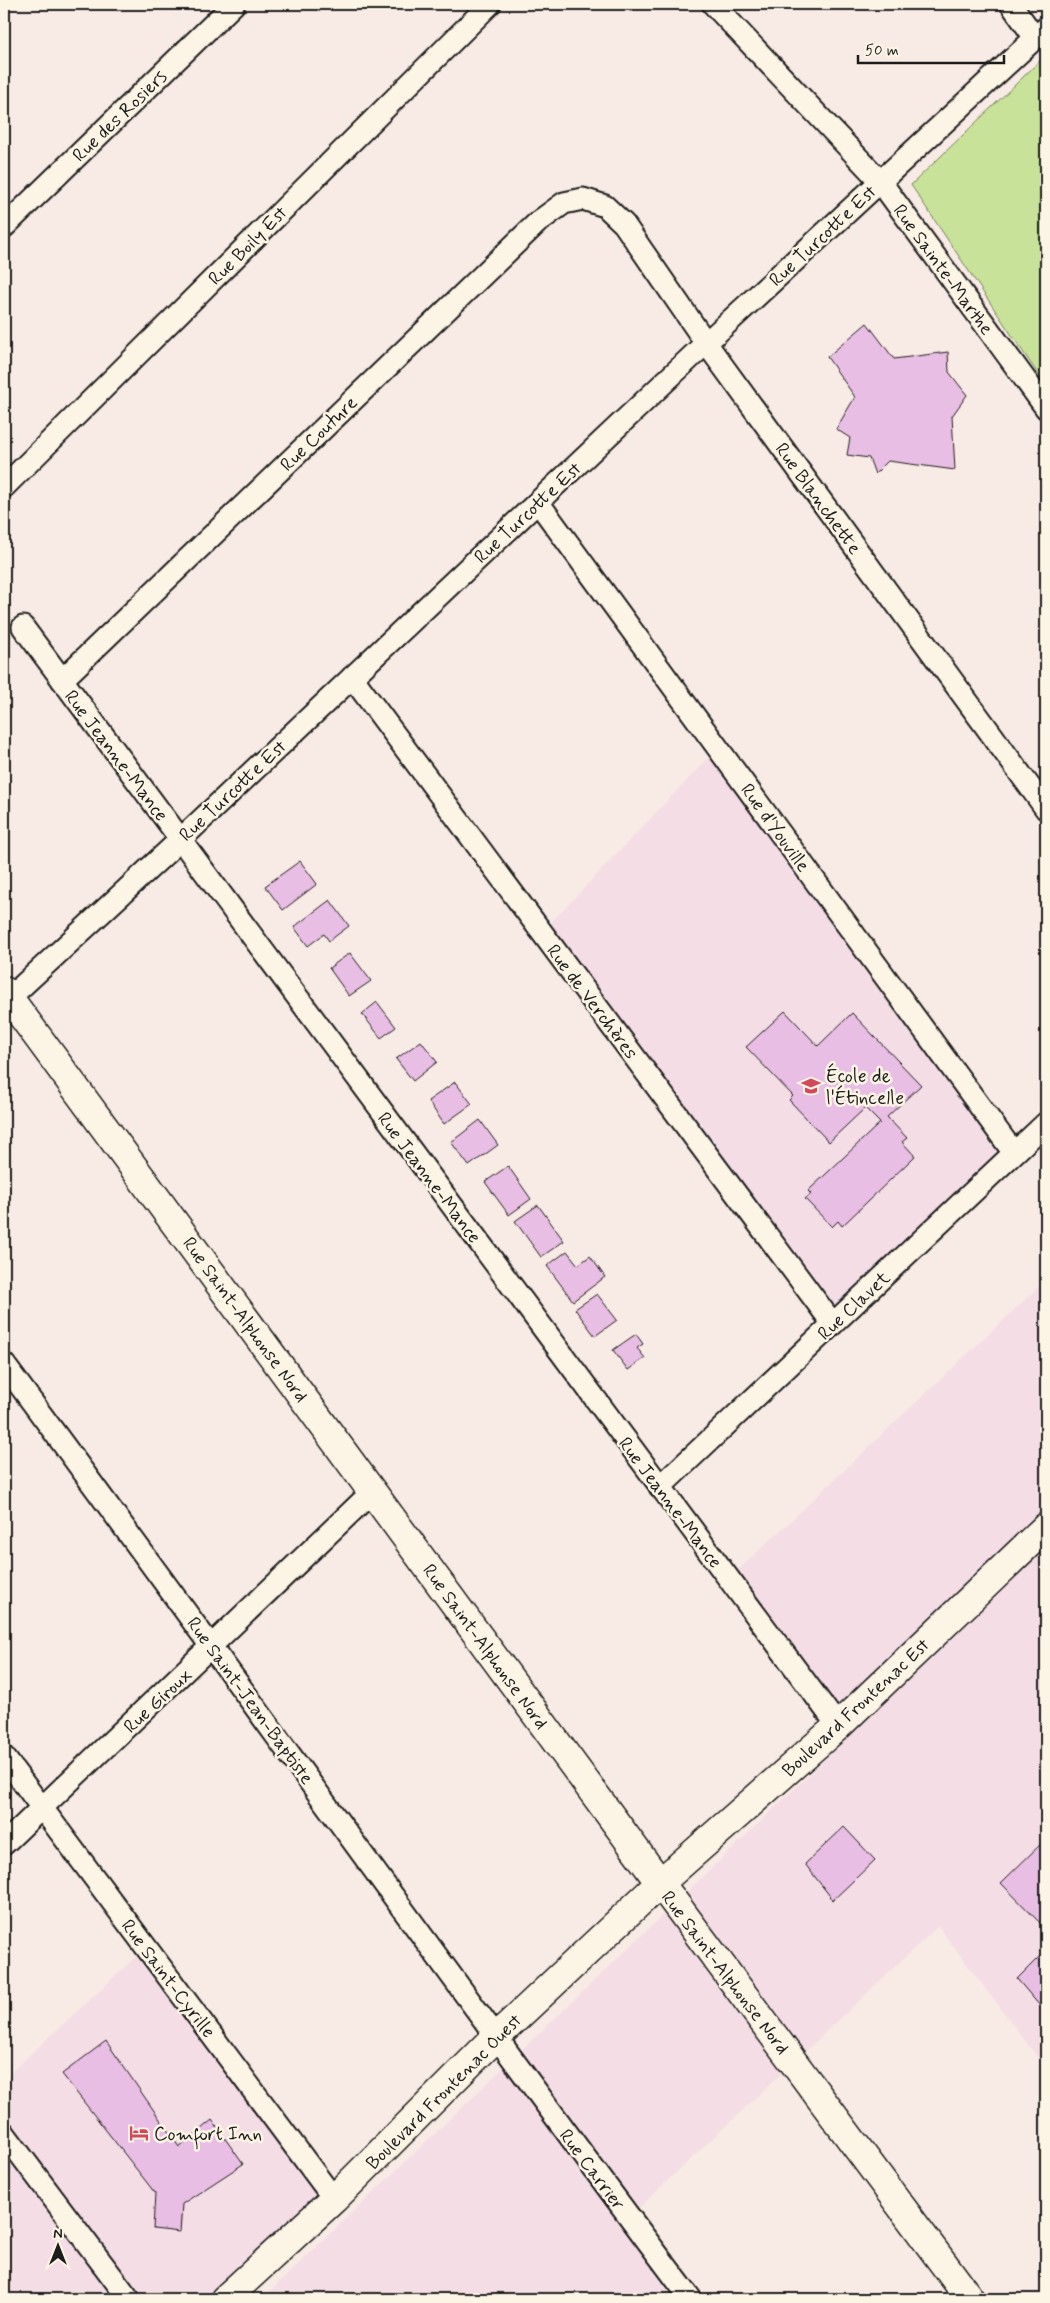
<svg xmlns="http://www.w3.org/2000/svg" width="1050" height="2303" font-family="Mynerve,sans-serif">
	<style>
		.built { fill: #f4dde5 }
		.green { fill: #c8e399; stroke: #72805a }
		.building { fill: #e9bee4; stroke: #1c1c1c }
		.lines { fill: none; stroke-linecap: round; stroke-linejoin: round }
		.street-casing { stroke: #1c1c1c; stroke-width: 25 }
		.secondary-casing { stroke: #1c1c1c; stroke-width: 31 }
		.primary-casing { stroke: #1c1c1c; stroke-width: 31 }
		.street { stroke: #fcf5e5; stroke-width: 21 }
		.secondary { stroke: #fcf5e5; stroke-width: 28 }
		.primary { stroke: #fcf5e5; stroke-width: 28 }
		.labels { text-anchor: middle; stroke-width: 5; stroke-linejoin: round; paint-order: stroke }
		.street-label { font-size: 19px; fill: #1c1c1c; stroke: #fcf5e5 }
		.poi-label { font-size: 19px; fill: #1c1c1c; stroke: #fcf5e5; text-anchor: start }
	</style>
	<rect width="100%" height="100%" fill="#f8eae5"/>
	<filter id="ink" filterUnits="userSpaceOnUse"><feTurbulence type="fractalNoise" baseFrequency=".02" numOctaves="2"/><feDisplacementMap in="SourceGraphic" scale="10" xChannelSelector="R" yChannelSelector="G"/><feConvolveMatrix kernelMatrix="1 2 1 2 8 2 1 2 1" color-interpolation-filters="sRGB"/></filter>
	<g filter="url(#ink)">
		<!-- built -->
		<path class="built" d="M 718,748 L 1014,1153 L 833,1324 L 542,932 Z
			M 1046,1280 L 1046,1516 L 833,1721 L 729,1579 Z
			M 1046,1548 L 1046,2058 L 1042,2063 L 938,1926 L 629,2217 L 690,2299 L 262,2299 Z
			M 137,1956 L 322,2197 L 213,2299 L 4,2299 L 4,2079 Z"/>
		<!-- green -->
		<path class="green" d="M 1046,55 L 1046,386 L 911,185 Z"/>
		<!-- building -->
		<path class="building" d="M 867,323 L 894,359 L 948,352 L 949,372 L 967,395 L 952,416 L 955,470 L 888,461 L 875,474 L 869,458 L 847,455 L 850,438 L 836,429 L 855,397 L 827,357 Z
			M 300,861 L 317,884 L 283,910 L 265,886 Z
			M 330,900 L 349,926 L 329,941 L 324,934 L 308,946 L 294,927 Z
			M 350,953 L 371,981 L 349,996 L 329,968 Z
			M 377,1002 L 396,1027 L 381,1038 L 362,1014 Z
			M 785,1011 L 818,1046 L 852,1013 L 921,1085 L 887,1117 L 907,1138 L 902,1142 L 915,1156 L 842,1226 L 838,1221 L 832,1227 L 805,1199 L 811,1194 L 808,1191 L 880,1123 L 865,1108 L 829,1142 L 789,1100 L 793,1096 L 746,1047 Z
			M 421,1041 L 437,1062 L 413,1081 L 396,1059 Z
			M 455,1082 L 472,1104 L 444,1124 L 428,1101 Z
			M 480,1120 L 498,1145 L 469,1166 L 451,1142 Z
			M 508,1166 L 531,1199 L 509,1215 L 485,1182 Z
			M 538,1205 L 564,1241 L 541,1257 L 515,1221 Z
			M 567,1251 L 578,1265 L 590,1256 L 605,1277 L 573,1301 L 547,1266 Z
			M 597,1294 L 617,1320 L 595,1336 L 575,1309 Z
			M 636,1334 L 643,1344 L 637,1348 L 645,1358 L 628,1370 L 613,1350 Z
			M 844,1827 L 875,1860 L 833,1900 L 805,1864 Z
			M 1046,1839 L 1046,1929 L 1001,1883 Z
			M 1046,1950 L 1046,2013 L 1017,1979 Z
			M 106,2041 L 179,2147 L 212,2120 L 243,2164 L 182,2204 L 180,2232 L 153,2229 L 155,2193 L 62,2074 Z
			M 4,2288 L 14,2299 L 4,2299 Z"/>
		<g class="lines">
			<!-- street casing -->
			<g class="street-casing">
				<path id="street" d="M 713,4 L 880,181 L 1046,408
					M 1011,4 L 1035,38
					M 4,227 L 234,4
					M 4,487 L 490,4
					M 538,502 L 1014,1153
					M 23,627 L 838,1726
					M 352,677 L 833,1324
					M 62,680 L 538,222 L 564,203 L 583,199 L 605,206 L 624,224 L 706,343 L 1046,809
					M 4,1003 L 180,840 L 706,343 L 1046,28
					M 4,1364 C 234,1675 458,1990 691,2299
					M 660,1487 L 1046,1123
					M 4,1757 L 334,2199
					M 4,1844 L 373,1491
					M 4,2133 L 129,2299"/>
			</g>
			<!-- secondary casing -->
			<g class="secondary-casing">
				<path id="secondary" d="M 4,991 L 660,1883 L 970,2299"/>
			</g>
			<!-- primary casing -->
			<g class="primary-casing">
				<path id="primary" d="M 225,2299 L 334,2199 L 495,2038 L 660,1883 L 838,1726 L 1046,1527"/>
			</g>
			<!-- street -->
			<use href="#street" class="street"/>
			<!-- secondary -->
			<use href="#secondary" class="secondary"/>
			<!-- primary -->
			<use href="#primary" class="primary"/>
		</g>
	</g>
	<!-- icons -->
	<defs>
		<g id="school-bare" transform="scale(1.5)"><path d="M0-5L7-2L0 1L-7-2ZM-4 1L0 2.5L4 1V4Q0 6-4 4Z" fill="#d1495b" stroke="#fcf5e5" stroke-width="2.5" paint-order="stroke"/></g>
		<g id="hotel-bare" transform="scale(1.5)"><path d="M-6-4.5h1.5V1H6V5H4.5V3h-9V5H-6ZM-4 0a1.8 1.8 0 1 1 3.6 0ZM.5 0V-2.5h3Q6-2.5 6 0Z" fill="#d1495b" stroke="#fcf5e5" stroke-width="2.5" paint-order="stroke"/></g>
	</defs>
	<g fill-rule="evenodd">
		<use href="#school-bare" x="811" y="1086"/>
		<use href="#hotel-bare" x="139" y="2133"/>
	</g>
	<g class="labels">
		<!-- street labels -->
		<g class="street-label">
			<text transform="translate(119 115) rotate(-44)" y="7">Rue des Rosiers</text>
			<text transform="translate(822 235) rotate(-43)" y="7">Rue Turcotte Est</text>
			<text transform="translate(247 245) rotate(-45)" y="7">Rue Boily Est</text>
			<text transform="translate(944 269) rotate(54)" y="7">Rue Sainte-Marthe</text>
			<text transform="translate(318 433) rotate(-44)" y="7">Rue Couture</text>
			<text transform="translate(819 498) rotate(54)" y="7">Rue Blanchette</text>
			<text transform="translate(527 512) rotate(-43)" y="7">Rue Turcotte Est</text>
			<text transform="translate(117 755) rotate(53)" y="7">Rue Jeanne-Mance</text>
			<text transform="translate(232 790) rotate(-43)" y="7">Rue Turcotte Est</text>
			<text transform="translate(776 827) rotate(54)" y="7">Rue d'Youville</text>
			<text transform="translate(593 1001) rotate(53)" y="7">Rue de Verchères</text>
			<text transform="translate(430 1177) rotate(53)" y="7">Rue Jeanne-Mance</text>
			<text transform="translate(853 1305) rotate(-43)" y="7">Rue Clavet</text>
			<text transform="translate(246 1319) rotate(54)" y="7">Rue Saint-Alphonse Nord</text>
			<text transform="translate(671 1502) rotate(53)" y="7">Rue Jeanne-Mance</text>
			<text transform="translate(486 1646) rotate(54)" y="7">Rue Saint-Alphonse Nord</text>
			<text transform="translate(157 1700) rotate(-43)" y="7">Rue Giroux</text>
			<text transform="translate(251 1700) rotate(54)" y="7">Rue Saint-Jean-Baptiste</text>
			<text transform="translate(855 1707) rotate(-43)" y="7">Boulevard Frontenac Est</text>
			<text transform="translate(726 1972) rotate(53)" y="7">Rue Saint-Alphonse Nord</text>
			<text transform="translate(169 1978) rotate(53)" y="7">Rue Saint-Cyrille</text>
			<text transform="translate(443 2091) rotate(-45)" y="7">Boulevard Frontenac Ouest</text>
			<text transform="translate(593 2169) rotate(53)" y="7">Rue Carrier</text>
		</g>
		<!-- poi labels -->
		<g class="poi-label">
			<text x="826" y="1082">École de<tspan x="826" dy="22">l'Étincelle</tspan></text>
			<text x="154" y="2140">Comfort Inn</text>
		</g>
	</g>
	<!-- margin -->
	<rect width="1050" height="2303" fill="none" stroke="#fcf5e5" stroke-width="20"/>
	<rect x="10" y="10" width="1030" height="2283" fill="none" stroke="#1c1c1c" stroke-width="2" filter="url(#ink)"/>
	<!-- north arrow -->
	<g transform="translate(58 2246)" stroke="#fcf5e5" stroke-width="4" paint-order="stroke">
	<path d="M0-4L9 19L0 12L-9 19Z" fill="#1c1c1c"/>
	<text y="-8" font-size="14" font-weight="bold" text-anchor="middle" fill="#1c1c1c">N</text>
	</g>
	<!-- scale -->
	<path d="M858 55v8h146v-8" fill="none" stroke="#1c1c1c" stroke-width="2.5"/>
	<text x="865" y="55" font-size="15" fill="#1c1c1c" stroke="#fcf5e5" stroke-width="4" paint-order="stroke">50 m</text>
</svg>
